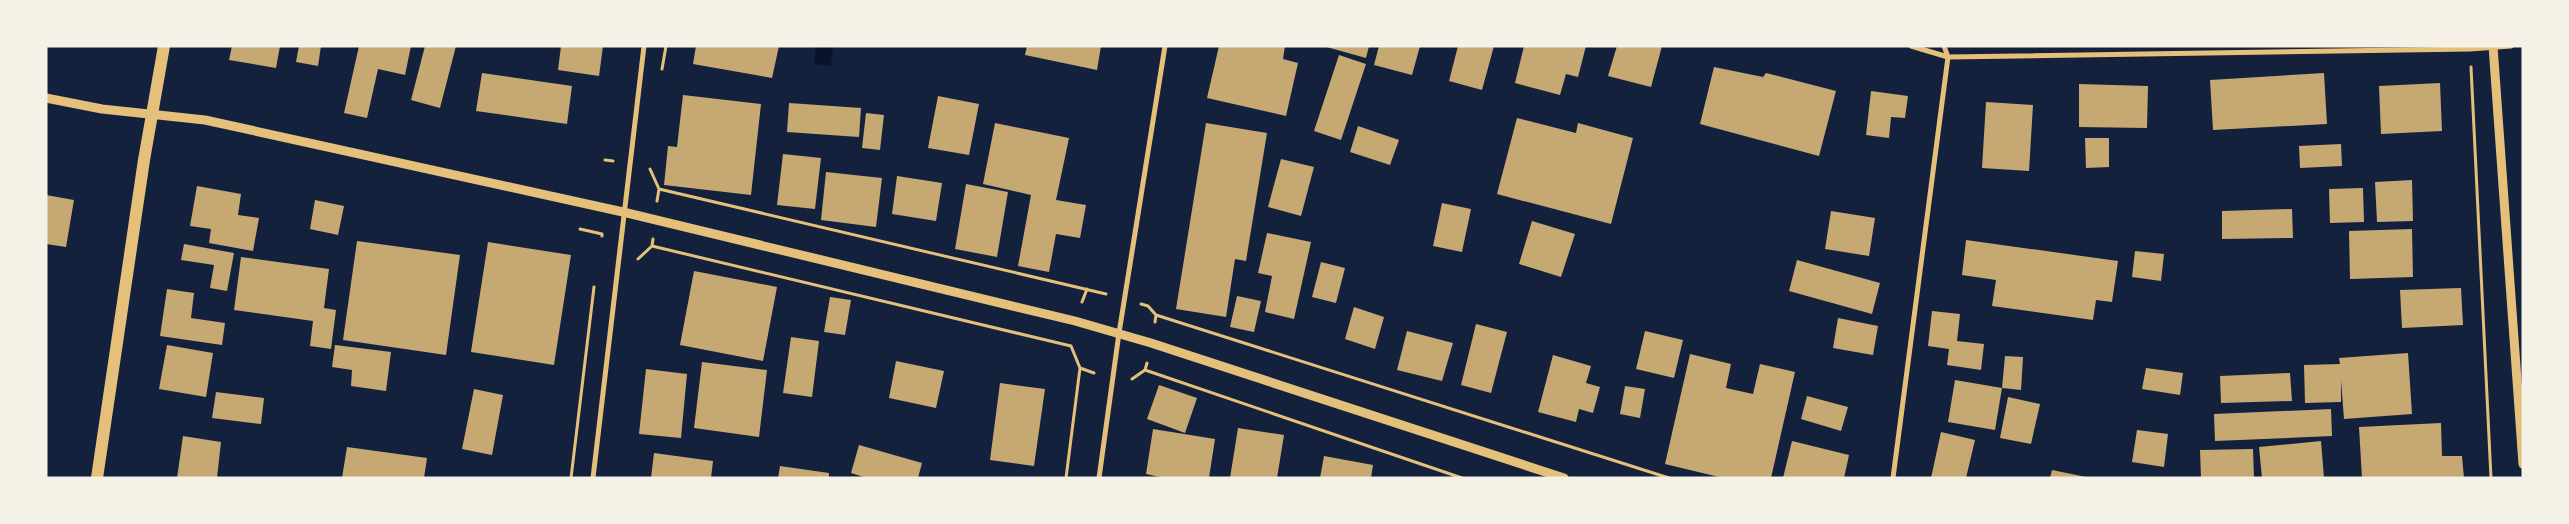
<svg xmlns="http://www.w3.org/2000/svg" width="2569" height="524" font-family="Barlow,sans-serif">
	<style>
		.water { fill: #0b132b }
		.building { fill: #c6a872 }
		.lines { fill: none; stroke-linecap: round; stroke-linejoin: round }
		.path { stroke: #e5c07b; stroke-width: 3 }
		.minor { stroke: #e5c07b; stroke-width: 5 }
		.tertiary { stroke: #e5c07b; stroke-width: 9 }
		.primary { stroke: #e5c07b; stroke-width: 12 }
	</style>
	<rect width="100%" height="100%" fill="#14213d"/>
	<!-- water -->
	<path class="water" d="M 816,46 L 833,46 L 831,66 L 814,64 Z"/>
	<!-- building -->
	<path class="building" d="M 232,46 L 280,46 L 276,68 L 229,60 Z
		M 299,46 L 321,46 L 318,66 L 296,62 Z
		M 359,46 L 411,46 L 405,75 L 378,69 L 367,118 L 344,113 Z
		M 425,46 L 456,46 L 440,108 L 411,100 Z
		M 561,46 L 603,46 L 599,76 L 558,70 Z
		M 696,46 L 779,46 L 772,78 L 693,64 Z
		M 1027,46 L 1101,46 L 1097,70 L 1025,55 Z
		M 1219,46 L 1285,46 L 1283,59 L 1298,63 L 1286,116 L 1207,98 Z
		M 1323,46 L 1369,46 L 1366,58 Z
		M 1379,46 L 1420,46 L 1412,75 L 1374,65 Z
		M 1458,46 L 1494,46 L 1482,90 L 1449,81 Z
		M 1524,46 L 1586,46 L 1578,77 L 1566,74 L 1560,95 L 1515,83 Z
		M 1617,46 L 1662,46 L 1651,87 L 1608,76 Z
		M 1339,55 L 1366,64 L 1341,140 L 1314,131 Z
		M 1714,67 L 1763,77 L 1766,73 L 1836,91 L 1819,156 L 1700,124 Z
		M 482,73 L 572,86 L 567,124 L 476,111 Z
		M 2324,73 L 2327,124 L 2213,130 L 2210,80 Z
		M 2440,83 L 2442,131 L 2381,134 L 2379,86 Z
		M 2079,84 L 2148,86 L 2147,128 L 2079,127 Z
		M 1871,91 L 1908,96 L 1905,118 L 1891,117 L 1889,138 L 1866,135 Z
		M 683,95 L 761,104 L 751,195 L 664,185 L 668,146 L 677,147 Z
		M 938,96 L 979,104 L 969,155 L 928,148 Z
		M 1986,102 L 2033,105 L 2029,171 L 1982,168 Z
		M 789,103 L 861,108 L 859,137 L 787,132 Z
		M 866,113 L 884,115 L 880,150 L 862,148 Z
		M 1517,118 L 1576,133 L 1578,123 L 1633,138 L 1611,224 L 1497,194 Z
		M 995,123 L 1069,138 L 1056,200 L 1086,205 L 1080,238 L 1056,234 L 1049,272 L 1018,266 L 1031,195 L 983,184 Z
		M 1206,123 L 1267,133 L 1246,261 L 1235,259 L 1226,317 L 1176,309 Z
		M 1358,126 L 1399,140 L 1390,165 L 1350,152 Z
		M 2085,138 L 2109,138 L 2109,167 L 2086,168 Z
		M 2341,144 L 2342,166 L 2300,168 L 2299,146 Z
		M 783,154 L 821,158 L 815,209 L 777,205 Z
		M 1281,159 L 1314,167 L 1301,216 L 1268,207 Z
		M 826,172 L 882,178 L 876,227 L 821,220 Z
		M 897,176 L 942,183 L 936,221 L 892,214 Z
		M 2412,180 L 2413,221 L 2377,222 L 2375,182 Z
		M 966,184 L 1008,192 L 997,257 L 955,249 Z
		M 197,186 L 241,194 L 238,215 L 259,218 L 253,251 L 209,243 L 211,229 L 190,226 Z
		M 2363,188 L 2364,222 L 2330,223 L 2329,189 Z
		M 46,195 L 74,200 L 66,247 L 46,244 Z
		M 315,200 L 344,206 L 338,235 L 310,229 Z
		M 1442,203 L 1471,209 L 1462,252 L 1433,246 Z
		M 2292,209 L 2293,238 L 2222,239 L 2222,211 Z
		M 1831,211 L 1875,218 L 1869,256 L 1825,249 Z
		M 1532,221 L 1575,234 L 1561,277 L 1519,264 Z
		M 2412,229 L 2413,277 L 2350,279 L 2349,231 Z
		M 1267,233 L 1311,242 L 1294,319 L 1265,312 L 1272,276 L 1258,273 Z
		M 1966,240 L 2118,261 L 2112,302 L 2096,300 L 2093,320 L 1992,306 L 1996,280 L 1962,275 Z
		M 357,241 L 460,255 L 446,355 L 343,340 Z
		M 488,242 L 571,255 L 554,365 L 471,352 Z
		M 184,244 L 234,253 L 227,291 L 210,288 L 214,265 L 181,260 Z
		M 2135,251 L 2164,254 L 2161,281 L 2132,277 Z
		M 241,257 L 329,269 L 324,308 L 336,310 L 331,349 L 310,346 L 313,321 L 234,310 Z
		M 1797,260 L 1880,283 L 1872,314 L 1789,291 Z
		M 1321,262 L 1345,268 L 1336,303 L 1312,297 Z
		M 694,271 L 777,287 L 763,361 L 680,345 Z
		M 2461,288 L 2463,325 L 2402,328 L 2400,290 Z
		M 167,289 L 194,293 L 191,318 L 225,323 L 222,345 L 160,336 Z
		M 1237,296 L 1261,301 L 1254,332 L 1230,327 Z
		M 830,297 L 851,300 L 845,335 L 824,332 Z
		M 1354,307 L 1384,317 L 1375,349 L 1345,339 Z
		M 1932,311 L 1960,314 L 1957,341 L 1984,344 L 1981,370 L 1947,365 L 1949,349 L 1928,346 Z
		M 1838,318 L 1878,326 L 1873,355 L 1833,348 Z
		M 1476,324 L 1507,332 L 1491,393 L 1461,385 Z
		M 1407,331 L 1453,343 L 1442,381 L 1397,370 Z
		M 1645,331 L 1683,340 L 1674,378 L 1636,369 Z
		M 791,337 L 819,341 L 812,397 L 783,393 Z
		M 167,345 L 213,353 L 206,397 L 159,389 Z
		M 335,345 L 391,352 L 386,391 L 351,386 L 352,370 L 332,367 Z
		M 2408,353 L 2412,414 L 2344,419 L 2341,380 L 2341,402 L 2305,403 L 2304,365 L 2340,364 L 2339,358 Z
		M 1690,354 L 1731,364 L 1726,388 L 1753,394 L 1760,364 L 1795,372 L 1771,478 L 1723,478 L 1665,464 Z
		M 1553,355 L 1591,366 L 1586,383 L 1600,387 L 1593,413 L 1579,409 L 1576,422 L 1538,412 Z
		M 2005,356 L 2023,357 L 2021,390 L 2002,388 Z
		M 896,361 L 944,371 L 936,408 L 889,398 Z
		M 702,362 L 767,370 L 759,437 L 694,428 Z
		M 2146,368 L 2183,373 L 2180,395 L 2142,389 Z
		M 646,369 L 687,374 L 681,438 L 639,434 Z
		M 2290,373 L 2292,401 L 2221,403 L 2220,376 Z
		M 1955,380 L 2002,388 L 1995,430 L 1948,422 Z
		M 1000,383 L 1045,389 L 1034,466 L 990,460 Z
		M 1159,385 L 1197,398 L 1185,433 L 1147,419 Z
		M 1625,386 L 1645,389 L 1640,418 L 1620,414 Z
		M 474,389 L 503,395 L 492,455 L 462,449 Z
		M 216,392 L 264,398 L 261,424 L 212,418 Z
		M 1807,396 L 1848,407 L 1841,431 L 1801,419 Z
		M 2008,397 L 2040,404 L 2031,444 L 2000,438 Z
		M 2331,409 L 2332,436 L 2215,441 L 2214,414 Z
		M 2441,423 L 2442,456 L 2462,456 L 2464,478 L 2362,478 L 2359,427 Z
		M 1238,428 L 1284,435 L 1277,478 L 1230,478 Z
		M 1153,429 L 1215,439 L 1209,478 L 1165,478 L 1146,474 Z
		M 2137,430 L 2168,434 L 2164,467 L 2132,462 Z
		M 1941,432 L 1975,440 L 1966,478 L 1931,478 Z
		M 183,436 L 221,442 L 217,478 L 177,478 Z
		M 1792,441 L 1849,455 L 1844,478 L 1783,478 Z
		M 2321,441 L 2324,478 L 2262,478 L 2259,447 Z
		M 859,445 L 922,463 L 918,478 L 867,478 L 851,473 Z
		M 347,447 L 427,458 L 424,478 L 342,478 Z
		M 2253,449 L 2254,478 L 2201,478 L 2200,450 Z
		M 654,453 L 713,461 L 711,478 L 651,478 Z
		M 1324,456 L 1373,465 L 1371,478 L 1320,478 Z
		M 780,466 L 829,473 L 829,478 L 778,478 Z
		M 2052,470 L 2086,477 L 2086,478 L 2050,478 Z"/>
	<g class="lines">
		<!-- path -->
		<path class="path" d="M 2471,67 L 2491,478
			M 662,69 L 666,46
			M 605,160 L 613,161
			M 650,169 L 659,189 L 657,201
			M 659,189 L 1106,294
			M 580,229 L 602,234 L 602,236
			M 652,246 L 1071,346 L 1080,368 L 1066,478
			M 638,259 L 652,246 L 653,239
			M 1082,302 L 1087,289
			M 1141,304 L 1148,306 L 1156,315 L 1155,322
			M 1156,315 L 1669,478
			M 1080,368 L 1094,373
			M 1145,370 L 1462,478
			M 1132,379 L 1145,370 L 1147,363
			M 571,478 L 594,287"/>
		<!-- minor -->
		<path class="minor" d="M 1911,46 L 1948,57 L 2470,49 L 2511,46
			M 593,478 L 644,46
			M 1099,478 L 1119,333 L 1165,46
			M 1893,478 L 1948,57 L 1944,46"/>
		<!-- tertiary -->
		<path class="tertiary" d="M 2493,46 L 2523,464
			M 46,98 L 102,109 L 205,120 L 623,212 L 1075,321 L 1151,343 L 1564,478"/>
		<!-- primary -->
		<path class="primary" d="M 97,478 L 144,160 L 164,46"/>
	</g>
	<!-- border -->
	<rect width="2569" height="524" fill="none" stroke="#f6f1e7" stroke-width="95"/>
</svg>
